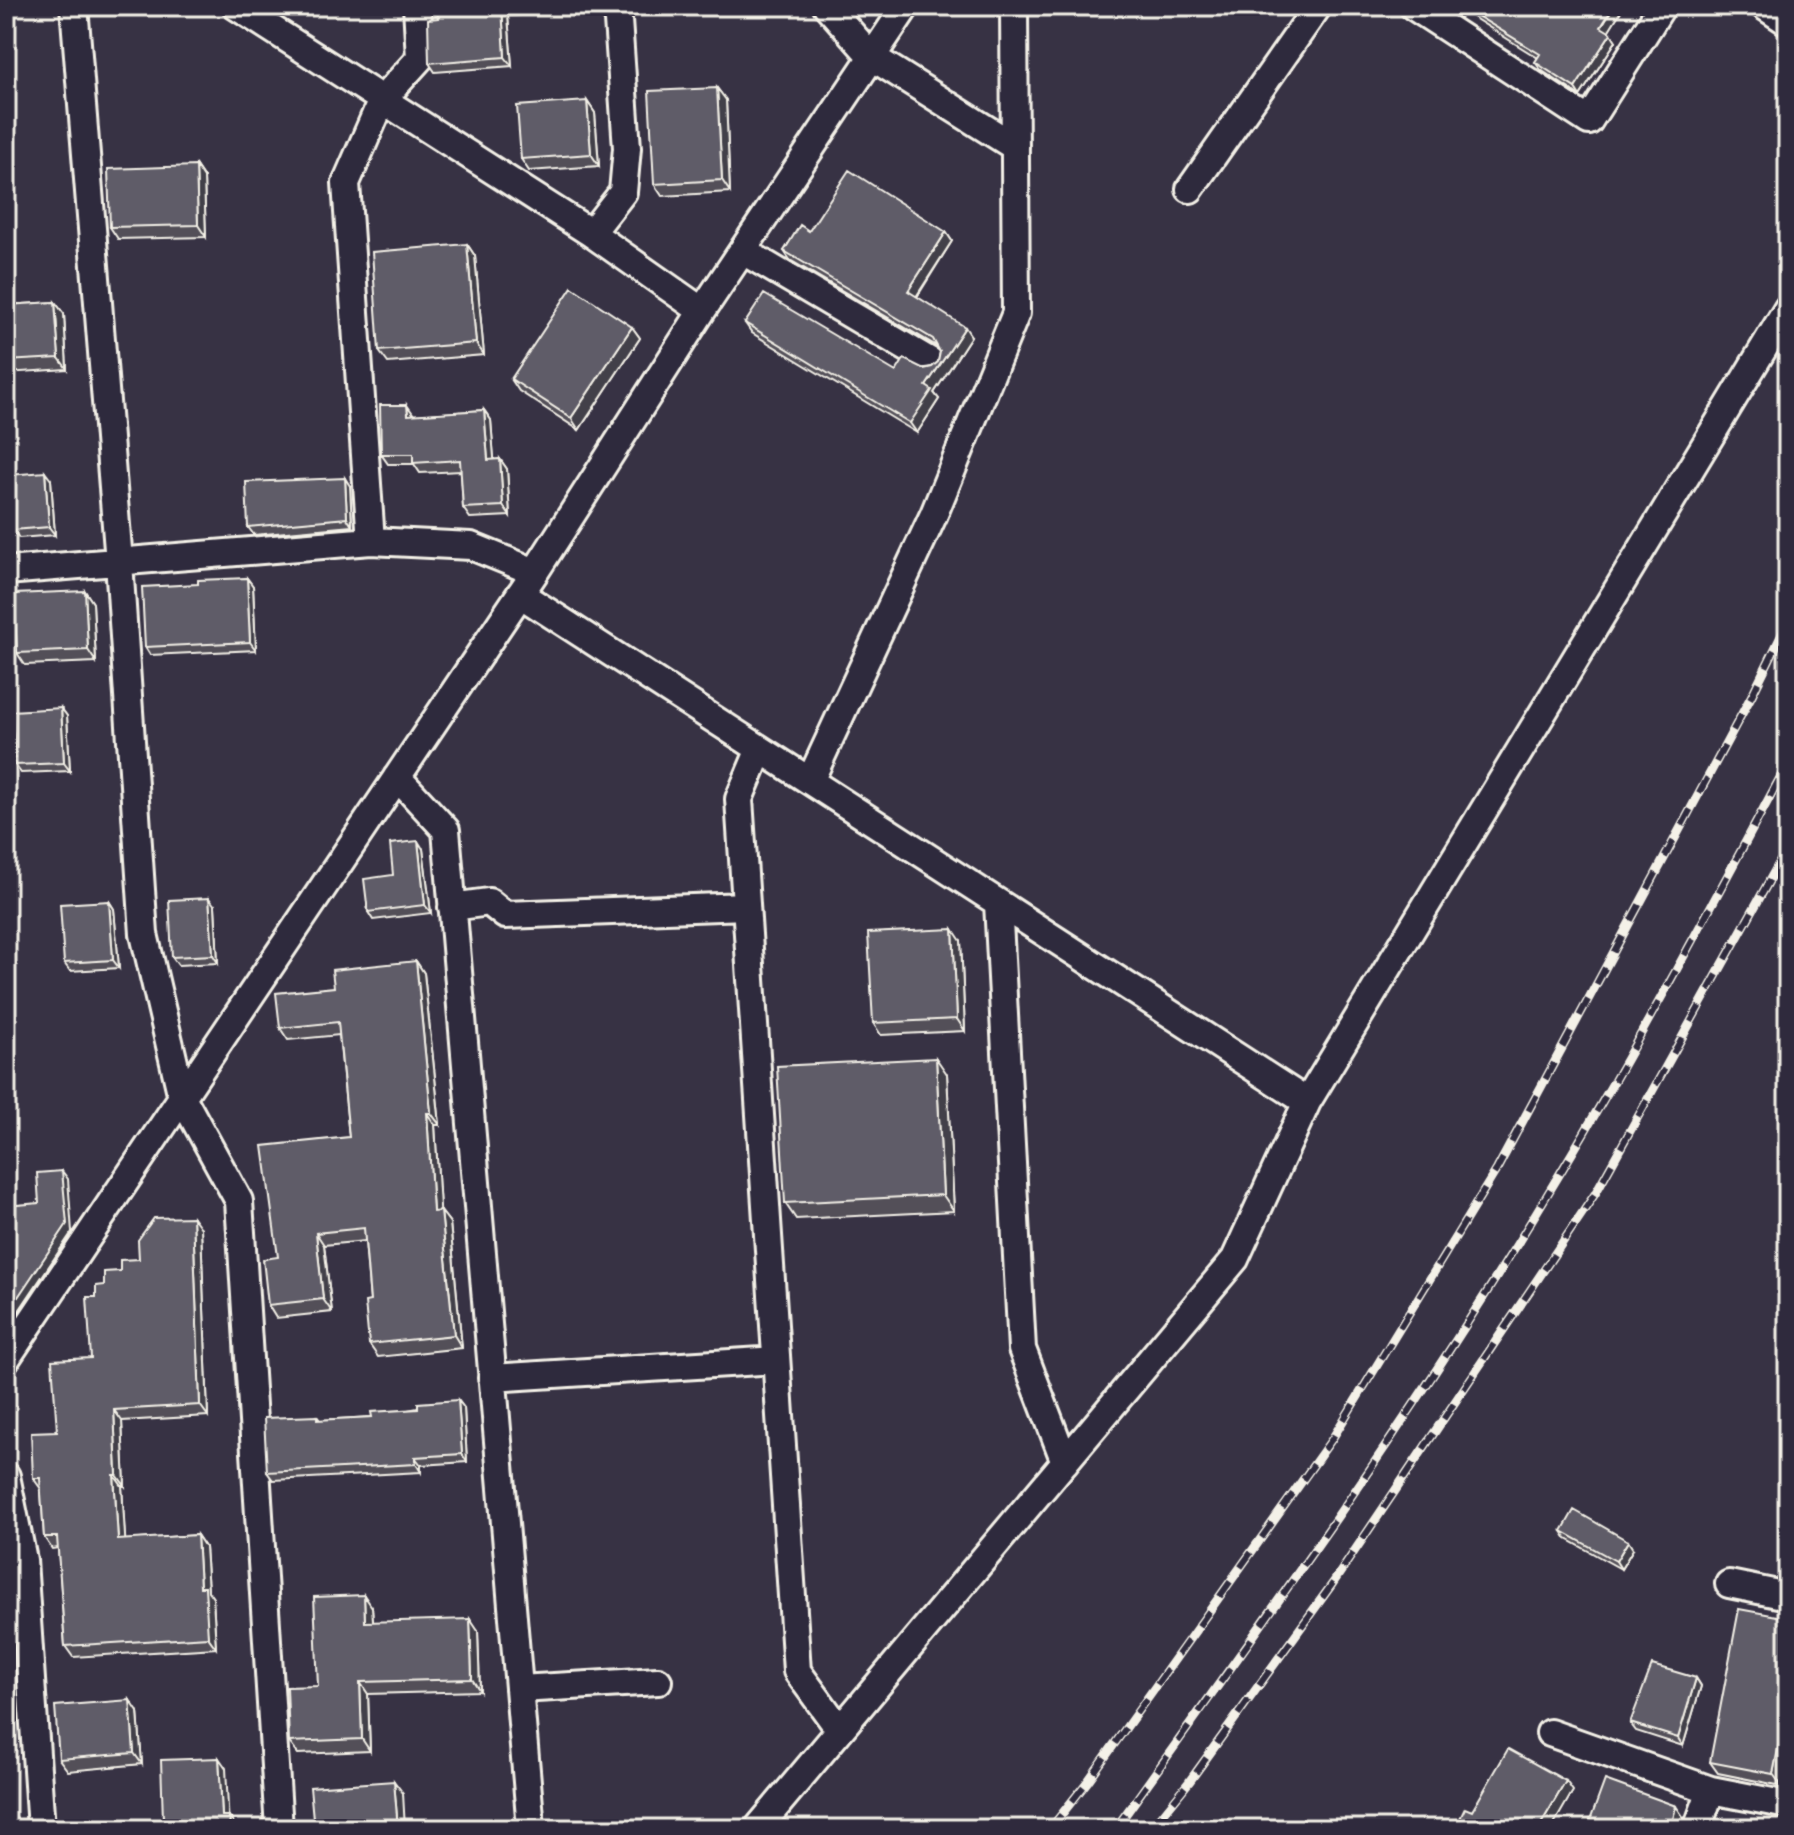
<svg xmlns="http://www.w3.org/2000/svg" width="1794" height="1835" font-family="'Gochi Hand',sans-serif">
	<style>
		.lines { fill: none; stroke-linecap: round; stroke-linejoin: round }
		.minor-casing { stroke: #f4f1e8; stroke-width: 32 }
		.minor { stroke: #2f2a3d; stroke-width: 26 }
		.rail-casing { stroke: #f4f1e8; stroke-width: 9 }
		.rail { stroke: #2f2a3d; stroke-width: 6; stroke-dasharray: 18; stroke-linecap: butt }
		.wall { fill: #524f59; stroke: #f4f1e8; stroke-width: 2 }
		.shaded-wall { fill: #424048; stroke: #f4f1e8; stroke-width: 2 }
		.building { fill: #5f5c67; stroke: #f4f1e8; stroke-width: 2 }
	</style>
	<rect width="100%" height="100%" fill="#373244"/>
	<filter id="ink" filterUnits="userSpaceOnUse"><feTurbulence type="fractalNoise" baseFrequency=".0125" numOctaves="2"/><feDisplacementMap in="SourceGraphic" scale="16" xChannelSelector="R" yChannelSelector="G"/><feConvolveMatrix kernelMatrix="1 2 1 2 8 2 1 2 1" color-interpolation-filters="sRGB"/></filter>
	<g filter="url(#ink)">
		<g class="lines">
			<!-- minor casing -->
			<g class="minor-casing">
				<path id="minor" d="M 74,6 L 119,562 L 144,934 L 182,1097 L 239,1201 L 279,1829
					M 236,6 L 591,233 L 702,311
					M 827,6 L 872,57 L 1015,147
					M 1413,6 L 1589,121 L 1662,6
					M 1764,6 L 1788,22
					M 1190,189 L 1318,6
					M 591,233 L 623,192 L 627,148 L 617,6
					M 743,251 L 931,362
					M 371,541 L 346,183 L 382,100 L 420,58 L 417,6
					M 6,571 L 371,541 L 471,546 L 535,572
					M 520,594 L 1307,1102
					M 760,749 L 739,799 L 797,1671 L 840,1730
					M 397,777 L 446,830 L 531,1829
					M 810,781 L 934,514 L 1016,313 L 1014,6
					M 998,903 L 1022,1349 L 1065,1462
					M 452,907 L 489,902 L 505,915 L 746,906
					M 6,1359 L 535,572 L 702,311 L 906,6
					M 492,1378 L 776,1360
					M 6,1476 L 23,1560 L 41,1829
					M 1729,1584 L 1788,1596
					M 519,1689 L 658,1681
					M 1550,1733 L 1711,1790 L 1788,1805
					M 757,1829 L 1235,1259 L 1307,1102 L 1788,308
					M 1697,1829 L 1711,1790"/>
			</g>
			<!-- minor -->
			<use href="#minor" class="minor"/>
			<!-- rail casing -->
			<g class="rail-casing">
				<path id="rail" d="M 1050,1829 L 1088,1781 L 1332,1439 L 1497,1169 L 1752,695 L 1788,622
					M 1115,1829 C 1264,1622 1415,1414 1547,1195 C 1633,1054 1710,908 1788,763
					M 1151,1829 L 1189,1782 L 1333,1583 L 1595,1194 L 1788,847"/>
			</g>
			<!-- rail -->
			<use href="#rail" class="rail"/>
		</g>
		<!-- wall -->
		<path class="wall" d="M 437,6 L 576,6 L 576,11 L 508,16 L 512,66 L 435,72 L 429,63 L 438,18 Z
			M 1455,6 L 1624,6 L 1608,31 L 1616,41 L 1580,96 L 1541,70 L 1535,62 L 1538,58 Z
			M 717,88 L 726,100 L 730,192 L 662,196 L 654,184 Z
			M 587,101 L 595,113 L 599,166 L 529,171 L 521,159 Z
			M 196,166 L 204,178 L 206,237 L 118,239 L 110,227 Z
			M 809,231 L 946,232 L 952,241 L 917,297 L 971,336 L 934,393 L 939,399 L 917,433 L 752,333 L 745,323 L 896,372 L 932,367 L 938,362 L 940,352 L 938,347 L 790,260 L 784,251 Z
			M 467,244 L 475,256 L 484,355 L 388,363 L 379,351 Z
			M 55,302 L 64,314 L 67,369 L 6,373 L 6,305 Z
			M 632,327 L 640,338 L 579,430 L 519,391 L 511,379 Z
			M 484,410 L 491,420 L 494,460 L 500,459 L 507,469 L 510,516 L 470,518 L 463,508 L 461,471 L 420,473 L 414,464 L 388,464 L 381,454 L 414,415 Z
			M 51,480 L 55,535 L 19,538 L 13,530 Z
			M 350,486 L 352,526 L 254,535 L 248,527 Z
			M 247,578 L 253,586 L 256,650 L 150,655 L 145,647 L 198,584 Z
			M 85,591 L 93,603 L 96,662 L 25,665 L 17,653 Z
			M 61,708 L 67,716 L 70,771 L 21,773 L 15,765 Z
			M 423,849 L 431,913 L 373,920 L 368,912 L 393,875 Z
			M 109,901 L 114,909 L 119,968 L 70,971 L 64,963 Z
			M 215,906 L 218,963 L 178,965 L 172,957 Z
			M 961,941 L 965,1031 L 881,1035 L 873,1023 Z
			M 416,961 L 424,973 L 440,1125 L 435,1125 L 440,1211 L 450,1223 L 462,1348 L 378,1357 L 369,1344 L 370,1301 L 365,1241 L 324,1245 L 332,1312 L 276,1318 L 268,1305 L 278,1257 L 349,1137 L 339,1035 L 288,1040 L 280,1028 L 334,987 Z
			M 947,1074 L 954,1211 L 796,1219 L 785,1203 Z
			M 201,1228 L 208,1416 L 122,1421 L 125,1486 L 122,1486 L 125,1540 L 197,1535 L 205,1547 L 208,1591 L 213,1598 L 216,1648 L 73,1657 L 65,1646 L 58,1548 L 52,1549 L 44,1537 L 41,1489 L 33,1478 L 91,1358 L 96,1297 L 104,1285 L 120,1271 L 139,1259 Z
			M 458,1400 L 464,1408 L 467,1462 L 421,1465 L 421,1472 L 273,1480 L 267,1472 L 317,1416 L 320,1420 L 372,1417 Z
			M 1562,1531 L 1633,1549 L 1621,1569 L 1567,1539 Z
			M 372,1607 L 373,1622 L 478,1631 L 480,1691 L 368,1694 L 370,1751 L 298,1754 L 289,1742 L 318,1686 Z
			M 1788,1618 L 1788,1754 L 1782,1786 L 1718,1773 L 1710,1762 Z
			M 1696,1678 L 1701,1686 L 1683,1746 L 1636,1731 L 1630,1723 Z
			M 138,1712 L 142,1764 L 68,1771 L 59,1759 Z"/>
		<!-- shaded-wall -->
		<path class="shaded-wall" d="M 1614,6 L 1624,6 L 1606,35 L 1601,27 Z
			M 502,7 L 508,16 L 512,66 L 505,57 Z
			M 1611,33 L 1616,41 L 1580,96 L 1575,88 Z
			M 717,88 L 726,100 L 730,192 L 722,180 Z
			M 587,101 L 595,113 L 599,166 L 591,154 Z
			M 196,166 L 204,178 L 206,237 L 198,225 Z
			M 946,232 L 952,241 L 914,300 L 908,291 Z
			M 467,244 L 475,256 L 484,355 L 476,343 Z
			M 55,302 L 64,314 L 67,369 L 59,358 Z
			M 632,327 L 640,338 L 579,430 L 571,418 Z
			M 965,327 L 971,336 L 934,393 L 939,399 L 917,433 L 910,423 L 926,386 Z
			M 407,405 L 414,415 L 408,415 Z
			M 484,410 L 491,420 L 495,470 L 488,460 Z
			M 500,459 L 507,469 L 510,516 L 503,506 Z
			M 45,472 L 51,480 L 55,535 L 49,527 Z
			M 345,478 L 350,486 L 352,526 L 347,518 Z
			M 247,578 L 253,586 L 256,650 L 250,642 Z
			M 85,591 L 93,603 L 96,662 L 88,650 Z
			M 61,708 L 67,716 L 70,771 L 64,763 Z
			M 418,841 L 423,849 L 431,913 L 425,905 Z
			M 209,898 L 215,906 L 218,963 L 213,955 Z
			M 109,901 L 114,909 L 119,968 L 113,960 Z
			M 953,929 L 961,941 L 965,1031 L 957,1019 Z
			M 416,961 L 424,973 L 440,1125 L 431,1113 Z
			M 936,1058 L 947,1074 L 954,1211 L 943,1195 Z
			M 427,1113 L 435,1125 L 441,1224 L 433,1212 Z
			M 62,1171 L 68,1179 L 72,1232 L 6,1330 L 6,1315 Z
			M 441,1211 L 450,1223 L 462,1348 L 454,1335 Z
			M 193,1217 L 201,1228 L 208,1416 L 200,1405 Z
			M 316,1233 L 324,1245 L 332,1312 L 323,1299 Z
			M 458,1400 L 464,1408 L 467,1462 L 462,1454 Z
			M 114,1410 L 122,1421 L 125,1486 L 117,1475 Z
			M 415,1457 L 421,1465 L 421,1472 L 416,1464 Z
			M 114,1475 L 122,1486 L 126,1552 L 118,1540 Z
			M 197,1535 L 205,1547 L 208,1591 L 213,1598 L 216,1648 L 208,1637 L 200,1587 Z
			M 1628,1541 L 1633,1549 L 1621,1569 L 1616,1561 Z
			M 364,1595 L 372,1607 L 374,1634 L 365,1622 Z
			M 470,1619 L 478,1631 L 480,1691 L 472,1679 Z
			M 1696,1678 L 1701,1686 L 1683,1746 L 1678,1738 Z
			M 360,1682 L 368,1694 L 370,1751 L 362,1739 Z
			M 1788,1699 L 1788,1754 L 1782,1786 L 1773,1774 Z
			M 130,1700 L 138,1712 L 142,1764 L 134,1753 Z
			M 219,1758 L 226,1768 L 229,1827 L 222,1816 Z
			M 394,1781 L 403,1793 L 405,1829 L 398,1829 Z
			M 1566,1781 L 1573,1791 L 1551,1829 L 1538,1829 Z
			M 1676,1806 L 1684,1818 L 1682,1829 L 1674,1829 L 1673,1819 Z
			M 229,1816 L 236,1826 L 236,1829 L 230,1829 Z"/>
		<!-- building -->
		<path class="building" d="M 437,6 L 514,6 L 502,7 L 505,57 L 429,63 L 428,19 L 438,18 Z
			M 1461,6 L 1614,6 L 1601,27 L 1611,33 L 1575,88 L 1535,62 L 1540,54 Z
			M 717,88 L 722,180 L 654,184 L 649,91 Z
			M 587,101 L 591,154 L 521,159 L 517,106 Z
			M 196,166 L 198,225 L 110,227 L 108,169 Z
			M 849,170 L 946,232 L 908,291 L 965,327 L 926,386 L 932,390 L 910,423 L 745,323 L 764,294 L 896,372 L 904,359 L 924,369 L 932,367 L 938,362 L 940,352 L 933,339 L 784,251 L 800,225 L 809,231 Z
			M 467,244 L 476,343 L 379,351 L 372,252 Z
			M 572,287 L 632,327 L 571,418 L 511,379 Z
			M 55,302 L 59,358 L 6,361 L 6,305 Z
			M 380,405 L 407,405 L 408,415 L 484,410 L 488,460 L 500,459 L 503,506 L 463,508 L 460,460 L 413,463 L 413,454 L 381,454 Z
			M 45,472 L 49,527 L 13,530 L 9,475 Z
			M 345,478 L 347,518 L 248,527 L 246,482 Z
			M 247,578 L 250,642 L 145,647 L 142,587 L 198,584 L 198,580 Z
			M 85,591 L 88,650 L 17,653 L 14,594 Z
			M 61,708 L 64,763 L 15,765 L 12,711 Z
			M 418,841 L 425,905 L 368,912 L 364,879 L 393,875 L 390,844 Z
			M 209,898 L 213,955 L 172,957 L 169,900 Z
			M 109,901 L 113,960 L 64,963 L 60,904 Z
			M 953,929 L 957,1019 L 873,1023 L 868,933 Z
			M 416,961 L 431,1113 L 427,1113 L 433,1212 L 441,1211 L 454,1335 L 369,1344 L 365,1302 L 370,1301 L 364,1228 L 316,1233 L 323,1299 L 268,1305 L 263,1259 L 278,1257 L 263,1146 L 349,1137 L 338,1022 L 280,1028 L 276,993 L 334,987 L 332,970 Z
			M 936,1058 L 943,1195 L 785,1203 L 777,1066 Z
			M 62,1171 L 67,1224 L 6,1315 L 6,1206 L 39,1203 L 37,1173 Z
			M 193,1217 L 200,1405 L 114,1410 L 117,1475 L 114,1475 L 118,1540 L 197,1535 L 200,1587 L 205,1587 L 208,1637 L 65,1646 L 57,1537 L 44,1537 L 40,1478 L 33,1478 L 31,1432 L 57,1431 L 52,1360 L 91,1358 L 87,1297 L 96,1297 L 96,1286 L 104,1285 L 104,1272 L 120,1271 L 120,1260 L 139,1259 L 138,1240 L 154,1218 Z
			M 458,1400 L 462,1454 L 415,1457 L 416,1464 L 267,1472 L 264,1418 L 317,1416 L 317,1420 L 372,1417 L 371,1412 L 418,1409 L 418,1403 Z
			M 1574,1510 L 1628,1541 L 1616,1561 L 1562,1531 Z
			M 364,1595 L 365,1622 L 470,1619 L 472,1679 L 360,1682 L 362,1739 L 289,1742 L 287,1687 L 318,1686 L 314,1597 Z
			M 1739,1609 L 1788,1618 L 1788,1699 L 1773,1774 L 1710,1762 Z
			M 1652,1665 L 1696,1678 L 1678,1738 L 1630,1723 Z
			M 130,1700 L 134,1753 L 59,1759 L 55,1706 Z
			M 1508,1749 L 1566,1781 L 1538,1829 L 1455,1829 L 1465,1808 L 1472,1811 Z
			M 219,1758 L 222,1816 L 229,1816 L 230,1829 L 153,1829 L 152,1820 L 163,1820 L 161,1760 Z
			M 1605,1780 L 1676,1806 L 1673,1819 L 1675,1825 L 1674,1829 L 1587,1829 Z
			M 394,1781 L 398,1829 L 314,1829 L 310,1787 Z
			M 1739,1821 L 1773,1829 L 1737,1829 Z"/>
	</g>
	<!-- margin -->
	<rect width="1794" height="1835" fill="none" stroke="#2f2a3d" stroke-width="32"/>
	<rect x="16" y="16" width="1762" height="1803" fill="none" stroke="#f4f1e8" stroke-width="3" filter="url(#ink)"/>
</svg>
